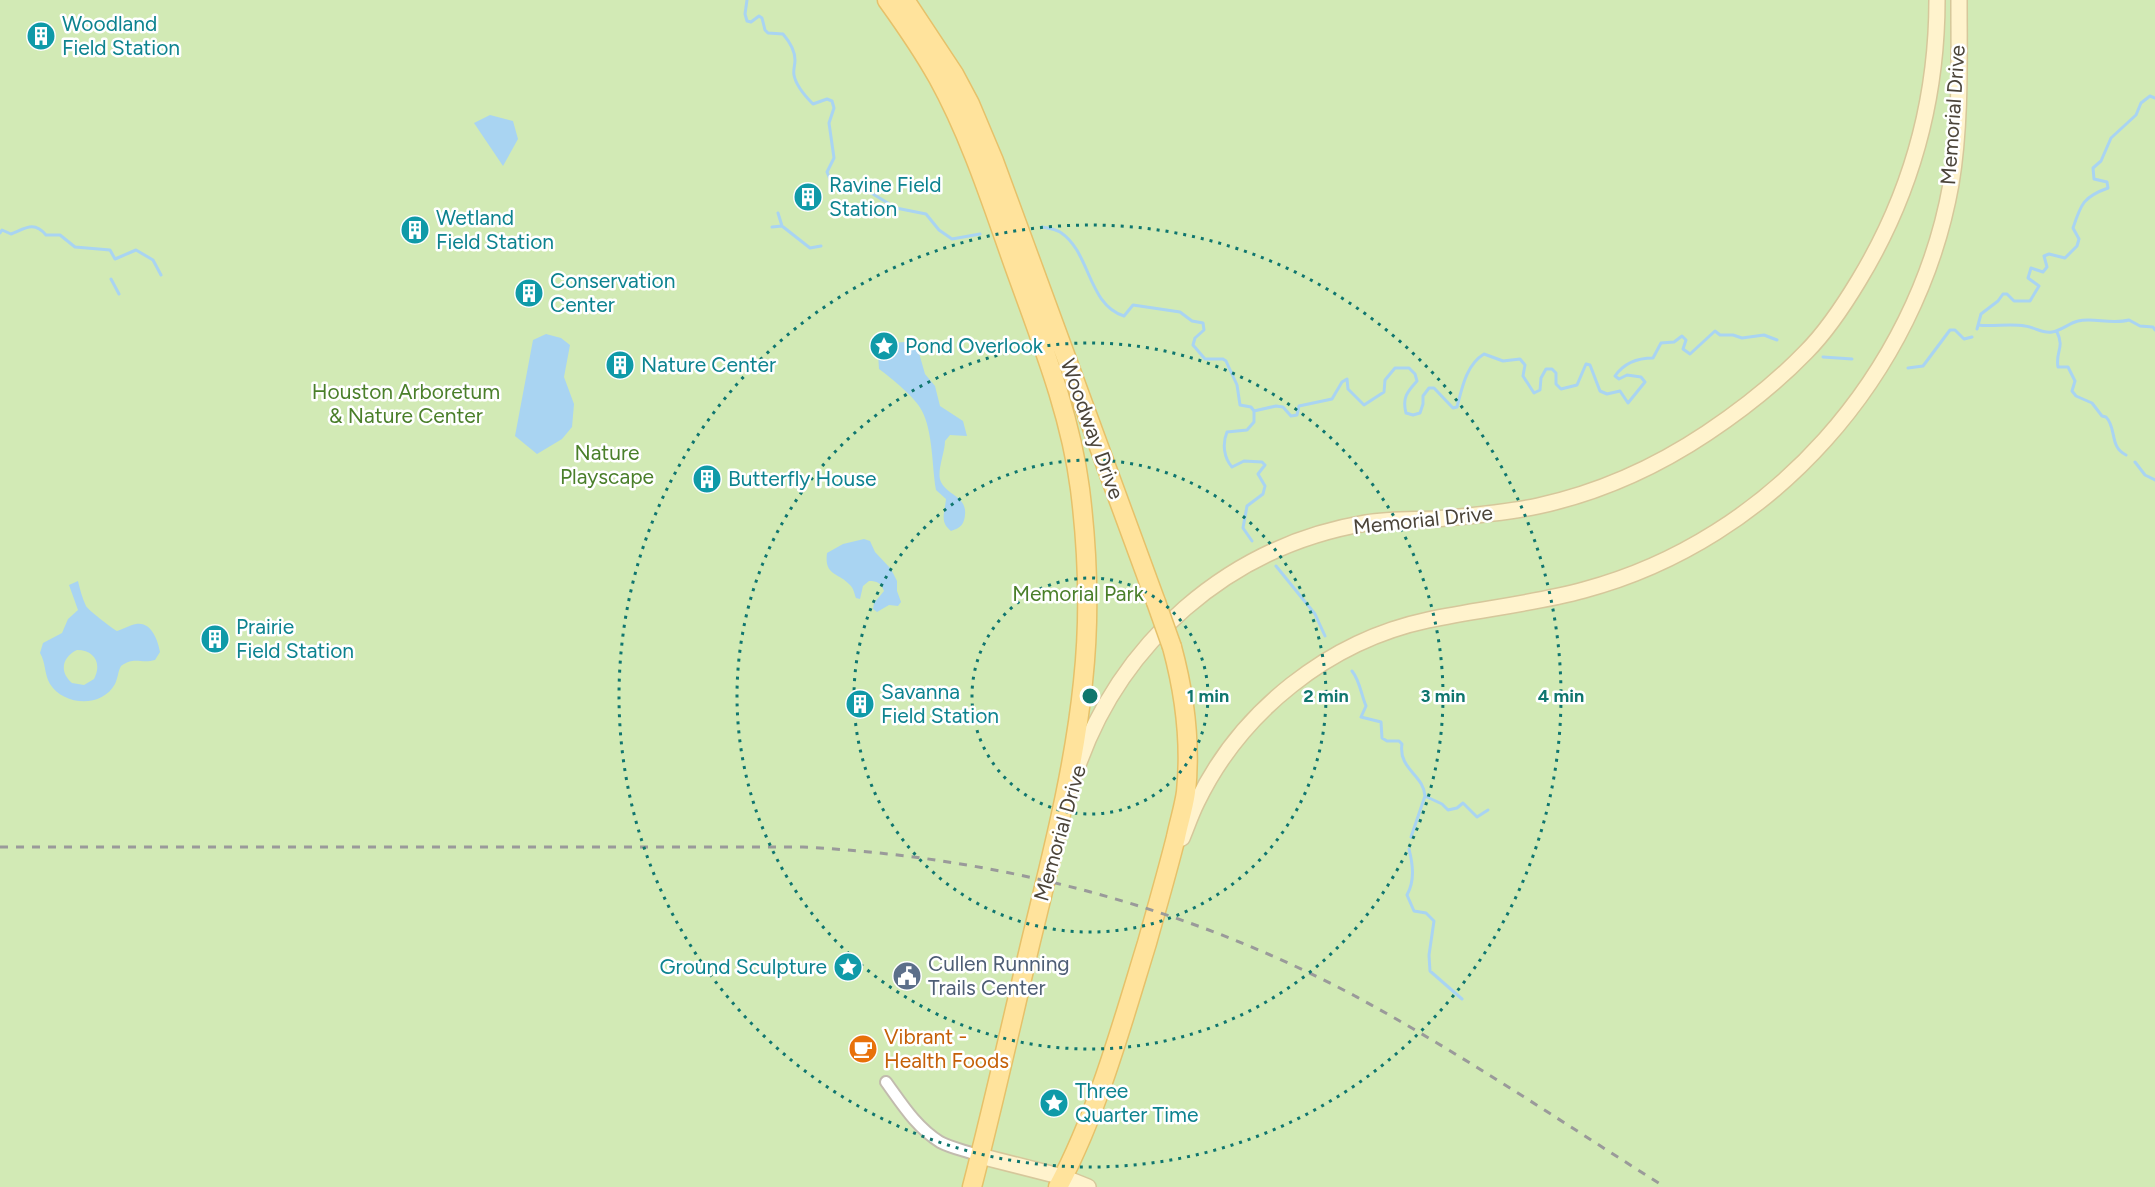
<svg xmlns="http://www.w3.org/2000/svg" width="2155" height="1187" font-family="Figtree,sans-serif">
	<style>
		.green { fill: #d2eab5 }
		.water { fill: #a9d4f2; fill-rule: evenodd }
		.lines { fill: none; stroke-linecap: round; stroke-linejoin: round }
		.stream { stroke: #a9d4f2; stroke-width: 3 }
		.street-casing { stroke: #c2bbae; stroke-width: 14 }
		.secondary-casing { stroke: #d6c79b; stroke-width: 18 }
		.primary-casing { stroke: #e6c16a; stroke-width: 21 }
		.street { stroke: #fff; stroke-width: 10 }
		.secondary { stroke: #fff3cd; stroke-width: 15 }
		.primary { stroke: #ffe39c; stroke-width: 18 }
		.rail { stroke: #9a9a9a; stroke-width: 3; stroke-dasharray: 8 8; stroke-linecap: butt }
		.primary-bridge-casing { stroke: #e6c16a; stroke-width: 21; stroke-linecap: butt }
		.primary-bridge { stroke: #ffe39c; stroke-width: 18 }
		.ring { fill: none; stroke: #0f766e; stroke-width: 3; stroke-dasharray: 3 6 }
		.labels { text-anchor: middle; stroke-width: 5; stroke-linejoin: round; paint-order: stroke }
		.culture-label { font-size: 21px; fill: #0d838f; stroke: #fff; text-anchor: start }
		.street-label { font-size: 21px; fill: #4b4439; stroke: #fff }
		.park-label { font-size: 21px; fill: #4a7f2a; stroke: #fff }
		.service-label { font-size: 21px; fill: #4e5e75; stroke: #fff; text-anchor: start }
		.food-label { font-size: 21px; fill: #c56008; stroke: #fff; text-anchor: start }
		.centre { fill: #0f766e; stroke: #fff; stroke-width: 3 }
		.ring-label { font-size: 18px; text-anchor: middle; font-weight: bold; fill: #0f766e; stroke: #fff; stroke-width: 5; stroke-linejoin: round; paint-order: stroke }
	</style>
	<rect width="100%" height="100%" fill="#f6f3ec"/>
	<!-- green -->
	<path class="green" d="M 0,0 L 2155,0 L 2155,1187 L 0,1187 Z"/>
	<!-- water -->
	<path class="water" d="M 490,115 L 513,121 L 518,139 L 503,166 L 474,123 Z
		M 546,334 L 561,338 L 570,345 L 564,377 L 574,404 L 572,427 L 562,439 L 537,454 L 515,436 L 533,340 Z
		M 905,342 L 917,346 L 925,374 L 935,386 L 940,406 L 963,421 L 967,436 L 950,435 L 945,441 C 945,453 936,472 941,482 C 948,496 967,496 965,515 C 964,525 960,528 951,531 C 939,522 945,512 946,499 L 936,490 C 932,467 933,432 922,411 C 916,398 891,378 879,369 L 878,353 L 884,356 L 890,352 L 892,343 Z
		M 864,539 L 870,541 L 875,552 L 891,569 L 897,581 L 897,591 L 901,602 L 898,606 L 889,605 L 877,612 L 873,609 L 874,603 L 884,591 C 881,583 877,581 869,581 L 863,586 L 860,599 L 856,598 C 854,593 854,589 850,585 C 838,572 824,576 827,553 L 843,544 Z
		M 78,581 C 80,589 82,598 86,606 C 87,609 113,629 117,631 C 123,629 130,625 136,624 C 151,621 158,640 160,652 L 155,660 C 141,664 134,656 121,666 C 118,671 118,678 115,684 C 102,708 64,706 50,684 C 44,674 46,663 40,653 L 43,643 L 62,633 L 68,619 L 78,610 L 69,585 ZM 77,650 C 95,650 102,664 94,679 L 84,685 L 72,683 C 59,672 62,657 77,650 Z"/>
	<g class="lines">
		<!-- stream -->
		<path class="stream" d="M 747,0 L 745,14 L 747,21 L 751,22 L 759,16 L 762,18 L 765,30 L 768,33 L 783,34 C 789,41 795,50 795,60 C 795,65 793,70 794,75 C 796,86 806,97 813,104 L 827,99 L 832,101 L 834,108 L 829,123 L 834,158 L 827,172 L 830,179 L 856,190 L 868,191 L 896,208 L 926,214 L 939,230 L 952,239 L 980,234
			M 778,213 L 782,226 L 772,227 L 782,226 L 810,248 L 821,246
			M 1042,227 C 1047,228 1055,229 1060,232 C 1091,252 1087,304 1124,316 L 1133,305 L 1180,312 L 1192,321 L 1203,323 L 1204,330 L 1195,338 L 1193,345 L 1205,359 L 1223,359 L 1226,361 L 1237,385 L 1240,405 L 1251,407 L 1254,411 L 1254,422 L 1247,430 L 1227,432 C 1222,444 1224,458 1232,467 L 1244,461 L 1262,462 L 1265,465 L 1258,474 L 1265,486 L 1263,494 L 1247,506 L 1243,528 L 1252,541
			M 0,233 L 2,230 L 11,234 C 26,228 34,221 46,235 L 60,235 L 75,247 L 110,250 L 115,259 L 136,250 L 153,260 L 161,275
			M 111,279 L 119,294
			M 1978,325 C 1994,327 2009,323 2025,326 C 2034,327 2043,334 2052,332 C 2061,331 2069,323 2078,321 C 2093,317 2111,325 2129,320 L 2140,326 L 2153,327 L 2155,330
			M 1977,329 L 1981,314 L 1998,301 L 2003,294 L 2007,294 L 2014,301 L 2030,301 L 2039,286 L 2028,278 L 2031,268 L 2043,272 L 2047,267 L 2044,256 L 2049,254 L 2065,258 L 2077,246 L 2079,239 L 2073,228 C 2081,204 2083,197 2108,188 L 2107,182 L 2094,179 L 2093,168 L 2101,161 L 2111,138 L 2136,115 L 2141,103 L 2150,96 L 2155,98
			M 2057,332 C 2065,348 2055,352 2058,367 L 2068,367 L 2075,381 L 2072,391 L 2076,396 L 2092,403 L 2102,416 L 2106,417 C 2117,428 2109,447 2126,455
			M 1823,357 L 1852,359
			M 1908,368 L 1923,366 L 1950,330 L 1955,330 L 1964,339 L 1972,337
			M 1254,411 L 1276,406 L 1283,407 L 1291,416 L 1297,415 L 1299,406 L 1332,399 L 1342,382 L 1347,379 L 1348,389 L 1364,405 L 1384,392 L 1385,380 L 1395,368 L 1409,368 L 1415,374 L 1417,381 C 1407,392 1402,398 1406,413 L 1413,415 L 1420,413 L 1423,404 L 1423,396 L 1429,388 L 1434,388 L 1453,408 L 1457,407 C 1462,388 1466,365 1484,354 L 1503,361 L 1520,359 L 1525,365 L 1523,376 L 1534,393 L 1540,390 L 1541,378 L 1546,369 L 1552,369 L 1556,373 L 1556,384 L 1561,389 L 1577,385 L 1586,364 L 1590,365 L 1600,391 L 1607,394 L 1620,391 L 1628,403 L 1645,382 L 1641,377 L 1627,375 L 1619,379 L 1615,376 C 1624,363 1638,358 1653,358 L 1661,343 L 1674,342 L 1682,336 L 1686,340 L 1683,349 L 1690,354 L 1715,331 L 1720,335 L 1733,335 L 1742,338 L 1764,335 L 1777,340
			M 2135,462 L 2145,475 L 2155,480
			M 1276,566 L 1315,614 L 1325,636
			M 1352,671 C 1360,681 1361,694 1366,706 L 1361,717 L 1381,722 L 1382,738 L 1387,741 L 1399,741 L 1402,744 C 1398,769 1424,775 1425,796 L 1411,837
			M 1425,796 L 1442,804 L 1448,810 L 1457,808 L 1463,803 L 1477,817 L 1488,810
			M 1409,849 C 1413,865 1415,880 1407,895 L 1414,911 L 1426,913 L 1434,921 L 1429,955 L 1430,971 L 1462,999"/>
		<!-- street casing -->
		<g class="street-casing">
			<path id="street" d="M 886,1082 C 902,1104 916,1127 940,1142 C 951,1148 967,1151 980,1156"/>
		</g>
		<!-- secondary casing -->
		<g class="secondary-casing">
			<path id="secondary" d="M 1075,774 C 1118,643 1229,546 1366,523 C 1389,519 1412,520 1436,519 C 1468,516 1506,513 1538,506 C 1598,493 1656,467 1707,433 C 1743,409 1776,383 1806,352 C 1827,331 1844,305 1859,280 C 1911,194 1937,100 1937,0
				M 1182,838 C 1187,826 1191,814 1197,802 C 1241,711 1329,641 1428,620 C 1479,609 1533,604 1584,590 C 1772,540 1917,374 1951,184 C 1961,123 1959,61 1959,0
				M 980,1156 L 1063,1177 L 1088,1187"/>
		</g>
		<!-- primary casing -->
		<g class="primary-casing">
			<path id="primary" d="M 887,0 C 905,25 923,51 938,78 C 970,136 991,201 1013,263 C 1039,336 1070,411 1080,489 C 1088,553 1090,618 1083,682 C 1074,771 1051,858 1030,945 C 1011,1025 993,1106 972,1187
				M 905,0 L 954,74 L 970,104 L 994,161 L 1156,602
				M 1058,1187 C 1098,1112 1122,1024 1147,943 C 1157,907 1167,873 1176,837 C 1179,822 1184,807 1186,792 C 1191,743 1185,695 1172,647"/>
		</g>
		<!-- street -->
		<use href="#street" class="street"/>
		<!-- secondary -->
		<use href="#secondary" class="secondary"/>
		<!-- primary -->
		<use href="#primary" class="primary"/>
		<!-- rail -->
		<path class="rail" d="M 0,847 L 803,847 C 996,857 1184,905 1355,996 C 1462,1054 1563,1123 1665,1187"/>
		<!-- primary-bridge casing -->
		<g class="primary-bridge-casing">
			<path id="primary-bridge" d="M 1156,602 L 1172,647"/>
		</g>
		<!-- primary-bridge -->
		<use href="#primary-bridge" class="primary-bridge"/>
	</g>
	<!-- distance rings -->
	<g class="ring">
		<circle cx="1090" cy="696" r="118"/>
		<circle cx="1090" cy="696" r="236"/>
		<circle cx="1090" cy="696" r="353"/>
		<circle cx="1090" cy="696" r="471"/>
	</g>
	<!-- icons -->
	<defs>
		<g id="building-disc" transform="scale(1.5)"><circle r="9.5" fill="#0f9aa8" stroke="#fff"/><path d="M-4-6H4V6H1V3H-1V6H-4ZM-2.5-4.3h1.7v1.8h-1.7ZM.8-4.3h1.7v1.8H.8ZM-2.5-1h1.7V.8h-1.7ZM.8-1h1.7V.8H.8Z" fill="#fff"/></g>
		<g id="sight-disc" transform="scale(1.5)"><circle r="9.5" fill="#0f9aa8" stroke="#fff"/><path d="M0-6L1.8-2.2L6-1.7L2.9 1.2L3.7 5.4L0 3.3L-3.7 5.4L-2.9 1.2L-6-1.7L-1.8-2.2Z" fill="#fff"/></g>
		<g id="civic-disc" transform="scale(1.5)"><circle r="9.5" fill="#5c6f8a" stroke="#fff"/><path d="M-.6-6.5H3V-4.5H.6V-3L4-1V1h2V6H-6V1h2V-1L-.6-3ZM-1.2 2.5V6h2.4V2.5Z" fill="#fff"/></g>
		<g id="cafe-disc" transform="scale(1.5)"><circle r="9.5" fill="#e8710a" stroke="#fff"/><path d="M-5.5-4.5H6V0H3Q3 3.5 0 3.5H-2.5Q-5.5 3.5-5.5 0ZM3-3.2v2h1.7v-2ZM-6 4.5H4V6H-6Z" fill="#fff"/></g>
	</defs>
	<g fill-rule="evenodd">
		<use href="#building-disc" x="41" y="36"/>
		<use href="#building-disc" x="808" y="197"/>
		<use href="#building-disc" x="415" y="230"/>
		<use href="#building-disc" x="529" y="293"/>
		<use href="#sight-disc" x="884" y="346"/>
		<use href="#building-disc" x="620" y="365"/>
		<use href="#building-disc" x="707" y="479"/>
		<use href="#building-disc" x="215" y="639"/>
		<use href="#building-disc" x="860" y="704"/>
		<use href="#sight-disc" x="848" y="967"/>
		<use href="#civic-disc" x="907" y="976"/>
		<use href="#cafe-disc" x="863" y="1049"/>
		<use href="#sight-disc" x="1054" y="1103"/>
	</g>
	<g class="labels">
		<!-- culture labels -->
		<g class="culture-label">
			<text x="62" y="31">Woodland<tspan x="62" dy="24">Field Station</tspan></text>
			<text x="829" y="192">Ravine Field<tspan x="829" dy="24">Station</tspan></text>
			<text x="436" y="225">Wetland<tspan x="436" dy="24">Field Station</tspan></text>
			<text x="550" y="288">Conservation<tspan x="550" dy="24">Center</tspan></text>
			<text x="905" y="353">Pond Overlook</text>
			<text x="641" y="372">Nature Center</text>
			<text x="728" y="486">Butterfly House</text>
			<text x="236" y="634">Prairie<tspan x="236" dy="24">Field Station</tspan></text>
			<text x="881" y="699">Savanna<tspan x="881" dy="24">Field Station</tspan></text>
			<text x="827" y="974" text-anchor="end">Ground Sculpture</text>
			<text x="1075" y="1098">Three<tspan x="1075" dy="24">Quarter Time</tspan></text>
		</g>
		<!-- street labels -->
		<g class="street-label">
			<text transform="translate(1953 115) rotate(-86)" y="7">Memorial Drive</text>
			<text transform="translate(1092 429) rotate(70)" y="7">Woodway Drive</text>
			<text transform="translate(1423 520) rotate(-6)" y="7">Memorial Drive</text>
			<text transform="translate(1060 833) rotate(-74)" y="7">Memorial Drive</text>
		</g>
		<!-- park labels -->
		<g class="park-label">
			<text x="406" y="399">Houston Arboretum<tspan x="406" dy="24">&amp; Nature Center</tspan></text>
			<text x="607" y="460">Nature<tspan x="607" dy="24">Playscape</tspan></text>
			<text x="1078" y="601">Memorial Park</text>
		</g>
		<!-- service labels -->
		<g class="service-label">
			<text x="928" y="971">Cullen Running<tspan x="928" dy="24">Trails Center</tspan></text>
		</g>
		<!-- food labels -->
		<g class="food-label">
			<text x="884" y="1044">Vibrant -<tspan x="884" dy="24">Health Foods</tspan></text>
		</g>
	</g>
	<circle cx="1090" cy="696" r="9" class="centre"/>
	<g class="ring-label">
		<text x="1208" y="702">1 min</text>
		<text x="1326" y="702">2 min</text>
		<text x="1443" y="702">3 min</text>
		<text x="1561" y="702">4 min</text>
	</g>
</svg>
